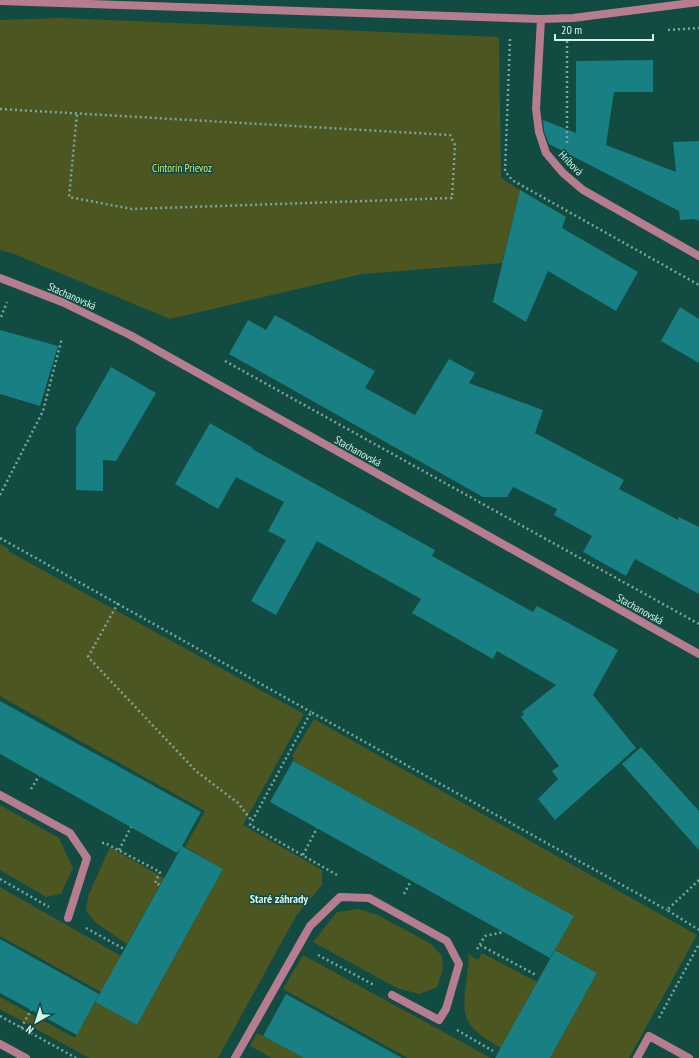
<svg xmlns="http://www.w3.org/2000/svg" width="699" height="1058" font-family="'PT Sans Narrow',sans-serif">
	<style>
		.green { fill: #4c5621 }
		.building { fill: #187f82 }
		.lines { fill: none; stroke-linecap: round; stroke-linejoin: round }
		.path { stroke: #7aa79e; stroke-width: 2.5; stroke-dasharray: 2 3; stroke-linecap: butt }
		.lane { stroke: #b67c8f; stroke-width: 8 }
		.street { stroke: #b67c8f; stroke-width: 8 }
		.labels { text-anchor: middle; stroke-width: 3; stroke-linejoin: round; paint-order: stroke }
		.street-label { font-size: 11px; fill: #d1f4eb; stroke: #124b41 }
		.park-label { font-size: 11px; fill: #d1e778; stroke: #124b41 }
		.neighbourhood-label { font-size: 12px; font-weight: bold; fill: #d1f4eb; stroke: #124b41 }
	</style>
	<rect width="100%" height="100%" fill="#124b41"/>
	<!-- green -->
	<path class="green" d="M 63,18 L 499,37 L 501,178 L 520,190 L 502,263 L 362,274 L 170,319 L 14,254 L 0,250 L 0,20 Z
		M 0,544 L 9,549 L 8,551 L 304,714 L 243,825 L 322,870 L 322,885 L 296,916 L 218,1058 L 89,1058 L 0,1009 L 0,997 L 75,1038 L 95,1002 L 137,1025 L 223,869 L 185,847 L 205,811 L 0,696 Z
		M 314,719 L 697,935 L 629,1058 L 550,1058 L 597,973 L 554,949 L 574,916 L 293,761 L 294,758 L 292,756 Z
		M 0,805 L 59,838 L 73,868 L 61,894 L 46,897 L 0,870 Z
		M 110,847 L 164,878 L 127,944 L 96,923 L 86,911 L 88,896 Z
		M 0,887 L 121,956 L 101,992 L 0,936 Z
		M 359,909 L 378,915 L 431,944 L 442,956 L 443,969 L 437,987 L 419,994 L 397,988 L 313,942 L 337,912 Z
		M 482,953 L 537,982 L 501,1048 C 462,1025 461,1019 467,976 C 467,969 470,960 468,954 L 478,960 Z
		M 303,955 L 491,1058 L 408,1058 L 283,989 Z
		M 257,1033 L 304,1058 L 272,1058 L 250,1046 Z"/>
	<!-- building -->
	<path class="building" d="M 653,60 L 653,92 L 614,92 L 606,145 L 676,172 L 673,142 L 699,141 L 699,221 L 694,219 L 680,220 L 679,211 L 549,144 L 544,131 L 543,120 L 576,133 L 576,61 Z
		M 520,190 L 566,217 L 562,228 L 638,272 L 616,311 L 548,271 L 526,322 L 493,302 Z
		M 680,307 L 699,319 L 699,363 L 661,341 Z
		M 275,315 L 375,371 L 365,388 L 415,415 L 449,359 L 475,373 L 469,383 L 543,410 L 535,433 L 624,480 L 619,489 L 678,520 L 679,517 L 699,527 L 699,594 L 635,559 L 626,576 L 583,552 L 592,536 L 554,515 L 557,509 L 513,487 L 507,497 L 483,497 L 229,354 L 248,320 L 266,330 Z
		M 0,330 L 58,346 L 40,406 L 0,394 Z
		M 111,367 L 156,393 L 116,461 L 103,460 L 103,491 L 76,490 L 76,428 Z
		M 210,423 L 253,448 L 252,449 L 435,550 L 432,556 L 533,612 L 537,606 L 618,650 L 593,695 L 636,748 L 555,820 L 538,799 L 558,779 L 552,771 L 559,766 L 521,717 L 524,714 L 522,712 L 556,685 L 497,651 L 493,659 L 412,613 L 421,599 L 317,541 L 276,615 L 251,601 L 286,540 L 268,531 L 284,502 L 236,477 L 218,509 L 175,484 Z
		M 0,701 L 201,812 L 182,846 L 223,869 L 137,1025 L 95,1002 L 181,848 L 177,853 L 0,754 Z
		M 641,747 L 699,811 L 699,850 L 622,764 Z
		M 293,761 L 574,916 L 550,958 L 270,802 Z
		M 0,939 L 99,994 L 77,1035 L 0,993 Z
		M 555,950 L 597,973 L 550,1058 L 495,1058 Z
		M 286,994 L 402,1058 L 304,1058 L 263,1036 Z"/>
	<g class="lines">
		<!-- path -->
		<path class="path" d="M 668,30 L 699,28
			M 510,39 L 505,171 L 512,180 L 699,285
			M 0,109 L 450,135 L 455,145 L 452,198 L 132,209 L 69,197 L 77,114
			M 567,143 L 567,40
			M 1,317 L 7,302
			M 225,361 L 699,624
			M 0,495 L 43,411 L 62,338
			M 0,538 L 311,712
			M 118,603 L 88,657 L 196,771 L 238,803 L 252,821
			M 31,789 L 39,776
			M 102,843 L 105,843 L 160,872 L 155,883 L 160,885
			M 119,850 L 131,827
			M 303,855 L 317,828
			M 337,875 L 250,825 L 311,712 L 667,910
			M 0,879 L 49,907
			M 699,880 L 667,910 L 699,930
			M 404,894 L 411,881
			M 86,928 L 124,949
			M 480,945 L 536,975
			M 477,949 L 485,936 L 504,932
			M 318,955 L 374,985
			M 0,1016 L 76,1058
			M 659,1018 L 699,944
			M 21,1028 L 31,1010
			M 457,1030 L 493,1051"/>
		<!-- lane -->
		<path class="lane" d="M 0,795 L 70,833 L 87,858 L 68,918
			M 235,1058 L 310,926 L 340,897 L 369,898 L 447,941 L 459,964 L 446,1009 L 439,1020 L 392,995
			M 637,1058 L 649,1036 L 689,1058"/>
		<!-- street -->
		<path class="street" d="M 0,1 L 541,19 L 573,18 L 699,2
			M 541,19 L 536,109 L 539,132 L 546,153 L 563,173 L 583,190 L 699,256
			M 0,278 L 62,302 L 130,335 L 699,654
			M 0,1044 L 26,1058"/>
	</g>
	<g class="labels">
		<!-- street labels -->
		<g class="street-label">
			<text transform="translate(571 163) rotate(46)" y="4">Hríbová</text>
			<text transform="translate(72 296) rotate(24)" y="4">Stachanovská</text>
			<text transform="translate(358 451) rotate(29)" y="4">Stachanovská</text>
			<text transform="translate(640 609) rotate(29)" y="4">Stachanovská</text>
		</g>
		<!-- park labels -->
		<g class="park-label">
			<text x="182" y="172">Cintorín Prievoz</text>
		</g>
		<!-- neighbourhood labels -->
		<g class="neighbourhood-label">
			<text x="279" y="903">Staré záhrady</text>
		</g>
	</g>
	<!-- north arrow -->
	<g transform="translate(36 1022) rotate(219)" stroke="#124b41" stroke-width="3" paint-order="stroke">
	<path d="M0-3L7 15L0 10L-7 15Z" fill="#d1f4eb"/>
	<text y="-6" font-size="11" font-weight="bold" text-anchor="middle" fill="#d1f4eb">N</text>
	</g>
	<!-- scale -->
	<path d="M555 34v6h98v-6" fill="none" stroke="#d1f4eb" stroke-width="2"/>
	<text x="561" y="34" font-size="12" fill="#d1f4eb" stroke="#124b41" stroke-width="3" paint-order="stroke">20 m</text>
</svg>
